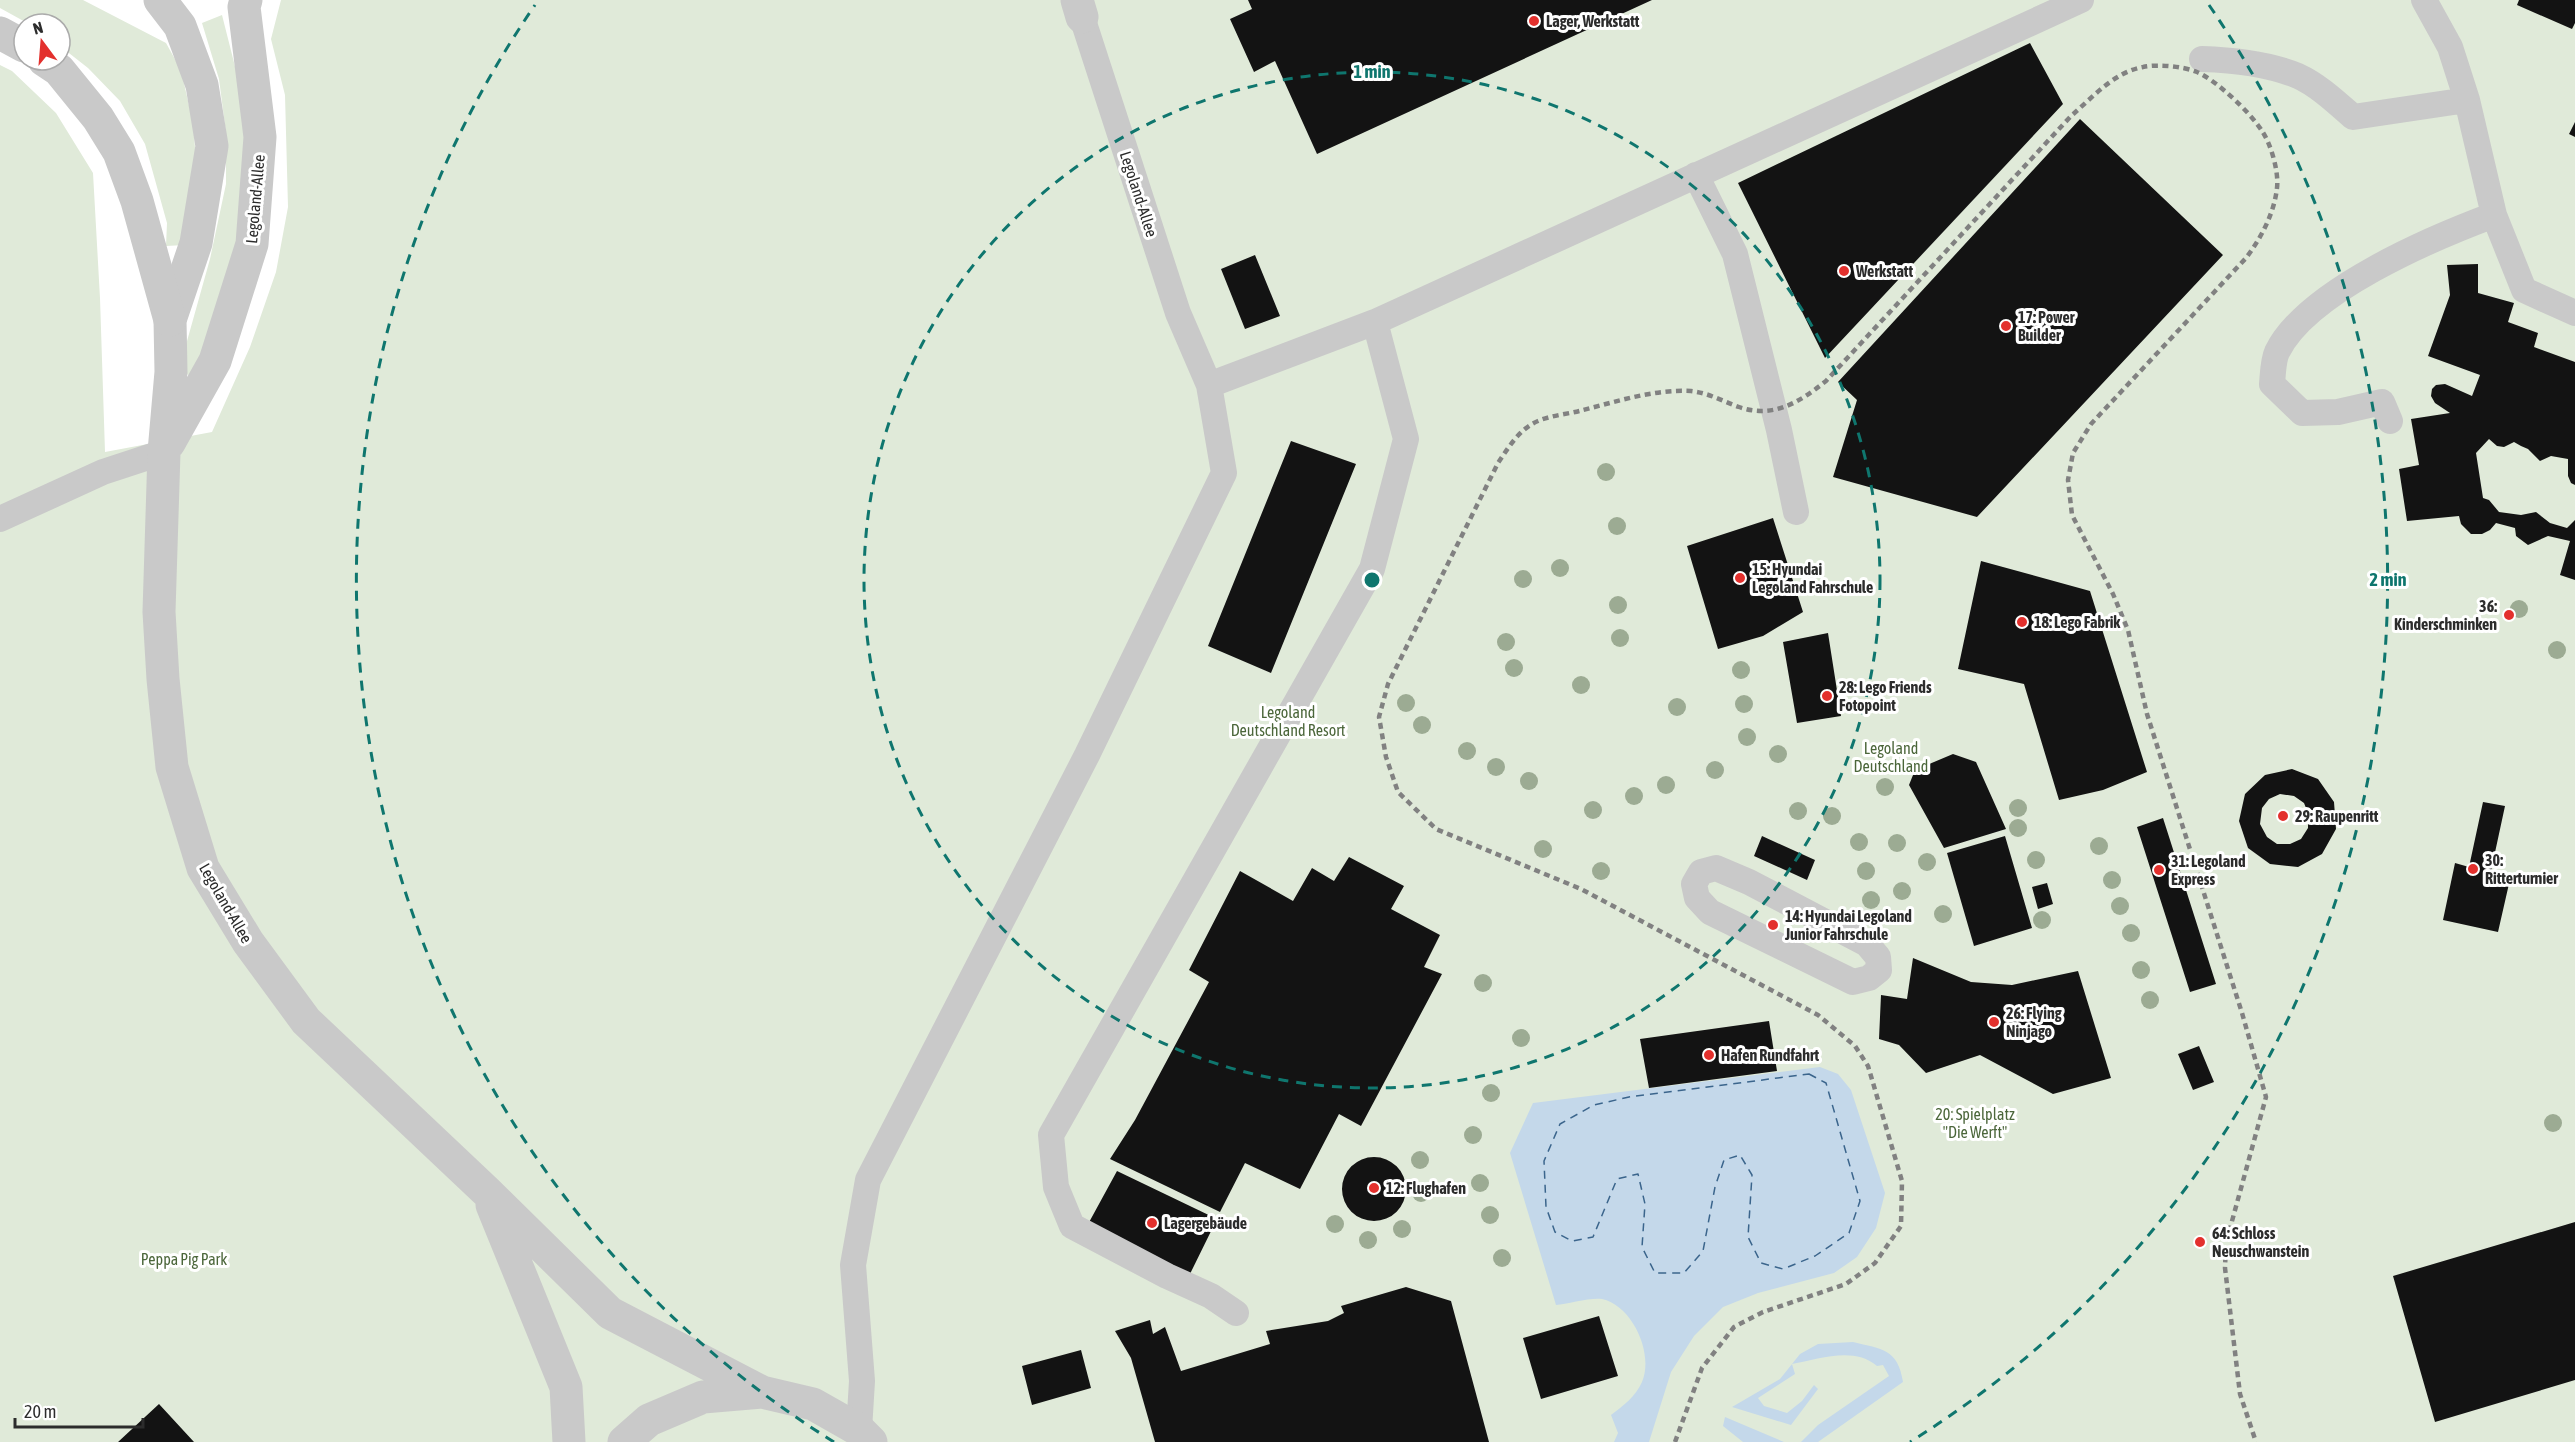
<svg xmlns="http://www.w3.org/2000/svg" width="2575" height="1442" font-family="'Asap Condensed',sans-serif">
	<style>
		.green { fill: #e0ead9 }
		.water { fill: #c4d8ea }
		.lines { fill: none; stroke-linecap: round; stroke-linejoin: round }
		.ferry { stroke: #3b658c; stroke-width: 1.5; stroke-dasharray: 8 6; stroke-linecap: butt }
		.building { fill: #131313; fill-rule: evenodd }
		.service { stroke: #c9c9c9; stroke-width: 26 }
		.minor { stroke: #c9c9c9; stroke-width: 33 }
		.tertiary { stroke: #c9c9c9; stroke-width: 33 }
		.rail { stroke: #818181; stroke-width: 4.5; stroke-dasharray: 6 4.5; stroke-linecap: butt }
		.tree { fill: #9cab93 }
		.ring { fill: none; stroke: #0f766e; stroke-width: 3; stroke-dasharray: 10 8 }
		.poi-dot { fill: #e3302d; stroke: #fff; stroke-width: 2 }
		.labels { text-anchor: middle; stroke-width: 6; stroke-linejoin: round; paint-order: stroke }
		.poi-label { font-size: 16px; font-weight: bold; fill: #2c2c2c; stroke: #fff; text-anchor: start }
		.street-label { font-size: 16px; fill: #2c2c2c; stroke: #fff }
		.park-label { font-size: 16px; fill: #4b663a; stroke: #fff }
		.centre { fill: #0f766e; stroke: #fff; stroke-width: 3 }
		.ring-label { font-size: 18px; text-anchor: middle; font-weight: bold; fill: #0f766e; stroke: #fff; stroke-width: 6; stroke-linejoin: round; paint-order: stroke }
	</style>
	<rect width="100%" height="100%" fill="#fff"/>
	<!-- green -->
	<path class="green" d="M 0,0 L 83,0 L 166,43 L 181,70 L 193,123 L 196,160 L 185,245 L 166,246 L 167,223 L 145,144 L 120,101 L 88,68 L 60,46 L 60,24 L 29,24 L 0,8 Z
		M 281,0 L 2575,0 L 2575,1442 L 0,1442 L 0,65 L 12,71 L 56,113 L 93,173 L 100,298 L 105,452 L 212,432 L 250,347 L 276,272 L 288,207 L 285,95 L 271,39 Z
		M 222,15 L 246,110 L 245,215 L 194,377 L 181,372 L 182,359 L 210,259 L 226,184 L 226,133 L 219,79 L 202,23 Z"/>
	<!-- water -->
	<path class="water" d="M 1820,1067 L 1838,1074 L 1851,1090 L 1885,1193 L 1876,1228 L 1857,1257 L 1834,1273 L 1758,1293 L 1723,1307 L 1694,1336 L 1671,1372 L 1649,1442 L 1614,1442 L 1618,1433 L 1611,1415 C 1623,1406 1636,1396 1642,1382 C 1654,1354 1633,1306 1602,1299 C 1592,1297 1567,1304 1556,1305 L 1510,1153 L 1533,1103 Z
		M 1853,1342 C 1882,1349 1898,1349 1903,1382 L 1818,1442 L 1801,1442 L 1818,1425 L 1889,1376 L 1883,1365 L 1877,1366 C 1854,1346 1819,1359 1792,1364 L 1795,1374 L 1758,1398 L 1764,1406 L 1787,1413 L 1802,1401 L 1814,1385 L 1818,1389 L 1791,1425 L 1732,1407 L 1780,1379 L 1800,1354 L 1818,1344 Z
		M 1725,1417 L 1784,1442 L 1743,1442 L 1723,1426 Z"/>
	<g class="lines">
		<!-- ferry -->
		<path class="ferry" d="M 1809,1074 L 1826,1083 L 1860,1201 L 1849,1233 L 1815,1256 L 1783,1269 L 1761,1263 L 1748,1237 L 1752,1175 L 1740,1155 L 1724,1160 L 1715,1187 L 1703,1251 L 1684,1273 L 1655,1273 L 1642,1247 L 1645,1204 L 1638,1174 L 1617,1179 L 1593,1237 L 1572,1241 L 1555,1232 L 1546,1207 L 1544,1161 L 1560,1124 L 1594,1105 L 1629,1097 Z"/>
	</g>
	<!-- building -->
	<path class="building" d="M 1248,0 L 1652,0 L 1317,154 L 1275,61 L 1254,72 L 1230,19 L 1252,9 Z
		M 2519,0 L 2575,0 L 2575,23 L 2572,29 L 2517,5 Z
		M 2030,43 L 2063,104 L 1825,358 L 1738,183 Z
		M 2080,119 L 2223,255 L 1977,517 L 1833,477 L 1857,400 L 1838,382 Z
		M 2575,122 L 2575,137 L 2569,134 Z
		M 1255,255 L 1280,316 L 1245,329 L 1221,269 Z
		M 2478,264 L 2478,293 L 2514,303 L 2508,322 L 2538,333 L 2534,347 L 2575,362 L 2575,485 L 2571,483 L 2568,476 L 2568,459 L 2551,456 L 2540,461 L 2528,449 L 2521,446 L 2514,442 L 2504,447 L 2497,446 L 2489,439 L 2476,453 L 2483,498 L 2489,500 L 2499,512 L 2521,515 L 2536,512 L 2550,523 L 2567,528 L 2575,520 L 2575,580 L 2560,575 L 2570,541 L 2548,536 L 2528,545 L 2516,536 L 2515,528 L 2496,523 L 2490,530 L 2482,534 L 2471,534 L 2461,524 L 2459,516 L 2407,521 L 2399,469 L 2419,465 L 2411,419 L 2450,413 L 2435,403 L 2431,396 L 2432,389 L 2436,385 L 2445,384 L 2472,396 L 2480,375 L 2428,356 L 2450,295 L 2447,265 Z
		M 1291,441 L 1356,464 L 1271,673 L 1208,646 Z
		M 1773,518 L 1803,612 L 1763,636 L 1718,649 L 1687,546 Z
		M 1981,561 L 2090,591 L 2147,772 L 2103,790 L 2059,800 L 2024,684 L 1958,669 Z
		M 1828,633 L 1841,716 L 1797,723 L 1783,642 Z
		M 1953,754 L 1976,762 L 2006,829 L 1944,848 L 1909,785 L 1915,770 Z
		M 2292,769 L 2318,779 L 2334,802 L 2336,829 L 2322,854 L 2298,867 L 2270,864 L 2248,848 L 2239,821 L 2245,794 L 2265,775 ZM 2280,794 L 2294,796 L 2304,803 L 2308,813 L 2308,828 L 2301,839 L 2290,844 L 2277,844 L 2267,837 L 2260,824 L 2262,808 L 2269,799 Z
		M 2483,802 L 2505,806 L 2491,871 L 2511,875 L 2498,932 L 2443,920 L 2455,863 L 2469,867 Z
		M 2163,818 L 2216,984 L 2190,992 L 2137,827 Z
		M 1762,836 L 1815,860 L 1807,880 L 1754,856 Z
		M 2005,836 L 2032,928 L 1974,946 L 1947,853 Z
		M 1349,857 L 1404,886 L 1391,909 L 1440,935 L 1424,967 L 1442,974 L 1361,1126 L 1339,1114 L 1300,1189 L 1245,1163 L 1220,1212 L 1110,1159 L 1135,1120 L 1209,982 L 1189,970 L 1240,871 L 1293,901 L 1312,868 L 1334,881 Z
		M 2047,883 L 2053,904 L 2038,909 L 2032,887 Z
		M 1913,958 L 1971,982 L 2012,985 L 2078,971 L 2111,1078 L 2053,1094 L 1980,1055 L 1926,1073 L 1899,1045 L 1879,1039 L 1881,995 L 1907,999 Z
		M 1769,1021 L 1777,1071 L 1649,1088 L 1640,1039 Z
		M 2199,1046 L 2214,1082 L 2193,1090 L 2178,1054 Z
		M1342 1189a32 32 0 1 1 64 0a32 32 0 1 1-64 0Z
		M 1117,1171 L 1217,1219 L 1189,1276 L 1087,1226 Z
		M 2575,1222 L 2575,1380 L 2435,1422 L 2393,1276 Z
		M 1406,1287 L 1451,1301 L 1489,1442 L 1155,1442 L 1131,1358 L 1115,1331 L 1150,1320 L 1153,1334 L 1165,1327 L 1181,1371 L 1270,1344 L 1266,1331 L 1328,1321 L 1344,1313 L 1341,1306 Z
		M 1599,1316 L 1618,1376 L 1541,1399 L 1523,1338 Z
		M 1081,1350 L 1091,1388 L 1032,1405 L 1022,1366 Z
		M 159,1404 L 194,1442 L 118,1442 Z"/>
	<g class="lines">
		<!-- service -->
		<path class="service" d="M 2424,0 L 2450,47 L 2467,100 L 2494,215 L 2524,290 L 2575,313
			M 2202,59 C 2233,60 2269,64 2298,76 C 2318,85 2337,103 2353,117 L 2467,100
			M 1696,175 L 1735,254 L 1779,430 L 1796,512
			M 1209,385 L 1375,322 L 2081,0
			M 2390,421 L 2382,402 L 2338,412 L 2302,413 L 2272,384 C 2273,374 2273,361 2277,352 C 2307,291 2432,238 2494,215
			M 0,519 L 103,472 L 164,452
			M 1716,868 L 1749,882 L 1867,944 L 1878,957 L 1879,970 L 1869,978 L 1853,982 L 1710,912 L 1697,898 L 1694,884 L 1701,872 Z
			M 1236,1313 L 1211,1296 L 1167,1276 L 1072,1226 L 1056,1187 L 1051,1135 L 1372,569 L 1406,439 L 1375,322
			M 859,1430 L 862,1381 L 853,1265 L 868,1180 L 1087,755 L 1224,473 L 1209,385 L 1178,313 L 1082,17"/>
		<!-- minor -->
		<path class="minor" d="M 160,0 L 180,26 L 202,85 L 212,146 L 196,243 L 170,320 L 171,372 L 164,452 L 159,612 L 163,679 L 172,767 L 203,868 L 248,942 L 306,1021 L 487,1192 L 610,1313 L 762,1392
			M 169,443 L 215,361 L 252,244 L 260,137 L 244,7 L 246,0
			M 492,1205 L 566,1387 L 569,1442
			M 624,1442 L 649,1420 L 703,1397 L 762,1392 L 813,1404 L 859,1430 L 871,1442"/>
		<!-- tertiary -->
		<path class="tertiary" d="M 1077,0 L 1082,17
			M 0,33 L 24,46
			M 44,60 L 59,70 L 98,118 L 119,152 L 137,201 L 170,320"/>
		<!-- rail -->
		<path class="rail" d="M 1675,1442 L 1702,1368 L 1734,1327 L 1763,1312 L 1846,1284 L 1875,1263 L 1901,1226 L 1902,1181 L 1868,1066 L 1855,1046 L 1818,1015 L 1581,889 L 1436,829 L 1398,792 L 1386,757 L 1379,717 L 1388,684 L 1498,463 C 1509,447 1519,429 1538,421 C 1552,415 1569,414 1583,410 C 1619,401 1654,389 1691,391 C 1709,393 1722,401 1739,407 C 1773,419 1800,402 1826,381 L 2071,116 C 2092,98 2114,72 2143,67 C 2158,64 2182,66 2197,72 C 2216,80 2251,113 2262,131 C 2271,144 2279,172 2277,188 C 2274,214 2261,238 2246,258 L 2091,424 L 2073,453 L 2068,480 L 2072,515 L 2113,594 L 2128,630 L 2147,714 L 2242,1013 L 2266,1097 L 2226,1243 L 2225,1268 L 2240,1394 L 2256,1442"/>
	</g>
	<!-- trees -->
	<g class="tree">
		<circle cx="1606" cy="472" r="9"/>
		<circle cx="1617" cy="526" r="9"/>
		<circle cx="1560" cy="568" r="9"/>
		<circle cx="1523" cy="579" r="9"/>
		<circle cx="1618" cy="605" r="9"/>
		<circle cx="2519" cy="609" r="9"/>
		<circle cx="1620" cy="638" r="9"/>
		<circle cx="1506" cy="642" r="9"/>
		<circle cx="2557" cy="650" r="9"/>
		<circle cx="1514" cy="668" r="9"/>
		<circle cx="1741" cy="670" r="9"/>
		<circle cx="1581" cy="685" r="9"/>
		<circle cx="1406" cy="703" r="9"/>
		<circle cx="1744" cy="704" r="9"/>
		<circle cx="1677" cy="707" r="9"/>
		<circle cx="1422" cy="725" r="9"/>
		<circle cx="1747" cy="737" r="9"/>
		<circle cx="1467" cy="751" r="9"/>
		<circle cx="1778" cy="754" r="9"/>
		<circle cx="1496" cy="767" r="9"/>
		<circle cx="1715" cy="770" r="9"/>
		<circle cx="1529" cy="781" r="9"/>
		<circle cx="1666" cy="785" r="9"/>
		<circle cx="1885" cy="787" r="9"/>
		<circle cx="1634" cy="796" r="9"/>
		<circle cx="2018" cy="808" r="9"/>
		<circle cx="1593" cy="810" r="9"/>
		<circle cx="1798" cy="811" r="9"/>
		<circle cx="1832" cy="816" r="9"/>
		<circle cx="2018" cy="828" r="9"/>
		<circle cx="1859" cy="842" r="9"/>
		<circle cx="1897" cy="843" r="9"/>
		<circle cx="2099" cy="846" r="9"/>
		<circle cx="1543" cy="849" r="9"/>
		<circle cx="2036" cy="860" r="9"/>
		<circle cx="1927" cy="862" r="9"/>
		<circle cx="1601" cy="871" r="9"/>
		<circle cx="1866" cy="871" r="9"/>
		<circle cx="2112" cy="880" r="9"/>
		<circle cx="1902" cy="891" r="9"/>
		<circle cx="1871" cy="900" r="9"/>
		<circle cx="2120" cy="906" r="9"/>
		<circle cx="1943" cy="914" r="9"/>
		<circle cx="2042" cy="920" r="9"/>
		<circle cx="2131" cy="933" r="9"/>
		<circle cx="2141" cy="970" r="9"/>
		<circle cx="1483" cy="983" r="9"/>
		<circle cx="2150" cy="1000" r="9"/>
		<circle cx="1521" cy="1038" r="9"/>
		<circle cx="1491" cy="1093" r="9"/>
		<circle cx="2553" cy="1123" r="9"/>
		<circle cx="1473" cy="1135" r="9"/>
		<circle cx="1420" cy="1160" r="9"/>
		<circle cx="1480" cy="1183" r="9"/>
		<circle cx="1421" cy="1193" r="9"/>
		<circle cx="1490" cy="1215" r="9"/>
		<circle cx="1335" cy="1224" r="9"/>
		<circle cx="1402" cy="1229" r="9"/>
		<circle cx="1368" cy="1240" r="9"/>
		<circle cx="1502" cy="1258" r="9"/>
	</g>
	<!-- distance rings -->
	<g class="ring">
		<circle cx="1372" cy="580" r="508"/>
		<path d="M834 1442A1016 1016 0 0 1 535 5M2209 5A1016 1016 0 0 1 1910 1442"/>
	</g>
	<!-- markers -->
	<g class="poi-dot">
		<circle cx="1534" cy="21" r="6"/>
		<circle cx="1844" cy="271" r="6"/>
		<circle cx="2006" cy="326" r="6"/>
		<circle cx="1740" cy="578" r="6"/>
		<circle cx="2509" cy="615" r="6"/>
		<circle cx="2022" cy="622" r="6"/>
		<circle cx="1827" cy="696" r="6"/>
		<circle cx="2283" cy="816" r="6"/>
		<circle cx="2473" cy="869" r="6"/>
		<circle cx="2159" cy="870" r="6"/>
		<circle cx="1773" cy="925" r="6"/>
		<circle cx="1994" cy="1022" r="6"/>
		<circle cx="1709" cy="1055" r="6"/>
		<circle cx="1374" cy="1188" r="6"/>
		<circle cx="1152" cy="1223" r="6"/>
		<circle cx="2200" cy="1242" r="6"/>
	</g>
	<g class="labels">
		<!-- poi labels -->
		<g class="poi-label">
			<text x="1546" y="27">Lager, Werkstatt</text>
			<text x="1856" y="277">Werkstatt</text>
			<text x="2018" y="323">17: Power<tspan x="2018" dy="18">Builder</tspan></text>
			<text x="1752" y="575">15: Hyundai<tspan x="1752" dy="18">Legoland Fahrschule</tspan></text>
			<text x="2497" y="612" text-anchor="end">36:<tspan x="2497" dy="18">Kinderschminken</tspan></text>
			<text x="2034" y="628">18: Lego Fabrik</text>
			<text x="1839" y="693">28: Lego Friends<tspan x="1839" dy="18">Fotopoint</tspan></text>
			<text x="2295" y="822">29: Raupenritt</text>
			<text x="2485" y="866">30:<tspan x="2485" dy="18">Ritterturnier</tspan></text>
			<text x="2171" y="867">31: Legoland<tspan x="2171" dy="18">Express</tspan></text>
			<text x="1785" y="922">14: Hyundai Legoland<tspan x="1785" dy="18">Junior Fahrschule</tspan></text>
			<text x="2006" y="1019">26: Flying<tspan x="2006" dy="18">Ninjago</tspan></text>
			<text x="1721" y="1061">Hafen Rundfahrt</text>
			<text x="1386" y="1194">12: Flughafen</text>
			<text x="1164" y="1229">Lagergebäude</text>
			<text x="2212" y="1239">64: Schloss<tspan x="2212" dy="18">Neuschwanstein</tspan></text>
		</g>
		<!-- street labels -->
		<g class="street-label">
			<text transform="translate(1139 194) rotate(72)" y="6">Legoland-Allee</text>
			<text transform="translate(255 199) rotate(-85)" y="6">Legoland-Allee</text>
			<text transform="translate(226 903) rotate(60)" y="6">Legoland-Allee</text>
		</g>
		<!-- park labels -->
		<g class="park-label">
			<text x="1288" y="718">Legoland<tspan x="1288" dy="18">Deutschland Resort</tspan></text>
			<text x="1891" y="754">Legoland<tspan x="1891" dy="18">Deutschland</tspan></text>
			<text x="1975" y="1120">20: Spielplatz<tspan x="1975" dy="18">"Die Werft"</tspan></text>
			<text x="184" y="1265">Peppa Pig Park</text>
		</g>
	</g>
	<circle cx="1372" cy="580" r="9" class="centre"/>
	<g class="ring-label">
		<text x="1372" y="78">1 min</text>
		<text x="2388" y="586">2 min</text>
	</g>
	<!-- north arrow -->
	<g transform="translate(42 42) rotate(344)"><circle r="28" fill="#ffffff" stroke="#ababab" stroke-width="1.5"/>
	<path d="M0-4.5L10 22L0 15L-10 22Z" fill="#e3302d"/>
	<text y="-9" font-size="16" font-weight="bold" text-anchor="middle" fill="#2c2c2c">N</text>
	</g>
	<!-- scale -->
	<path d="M15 1418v9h128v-9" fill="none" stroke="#2c2c2c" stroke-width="3"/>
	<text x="24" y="1418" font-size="18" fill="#2c2c2c" stroke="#ffffff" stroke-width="4.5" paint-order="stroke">20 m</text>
</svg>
